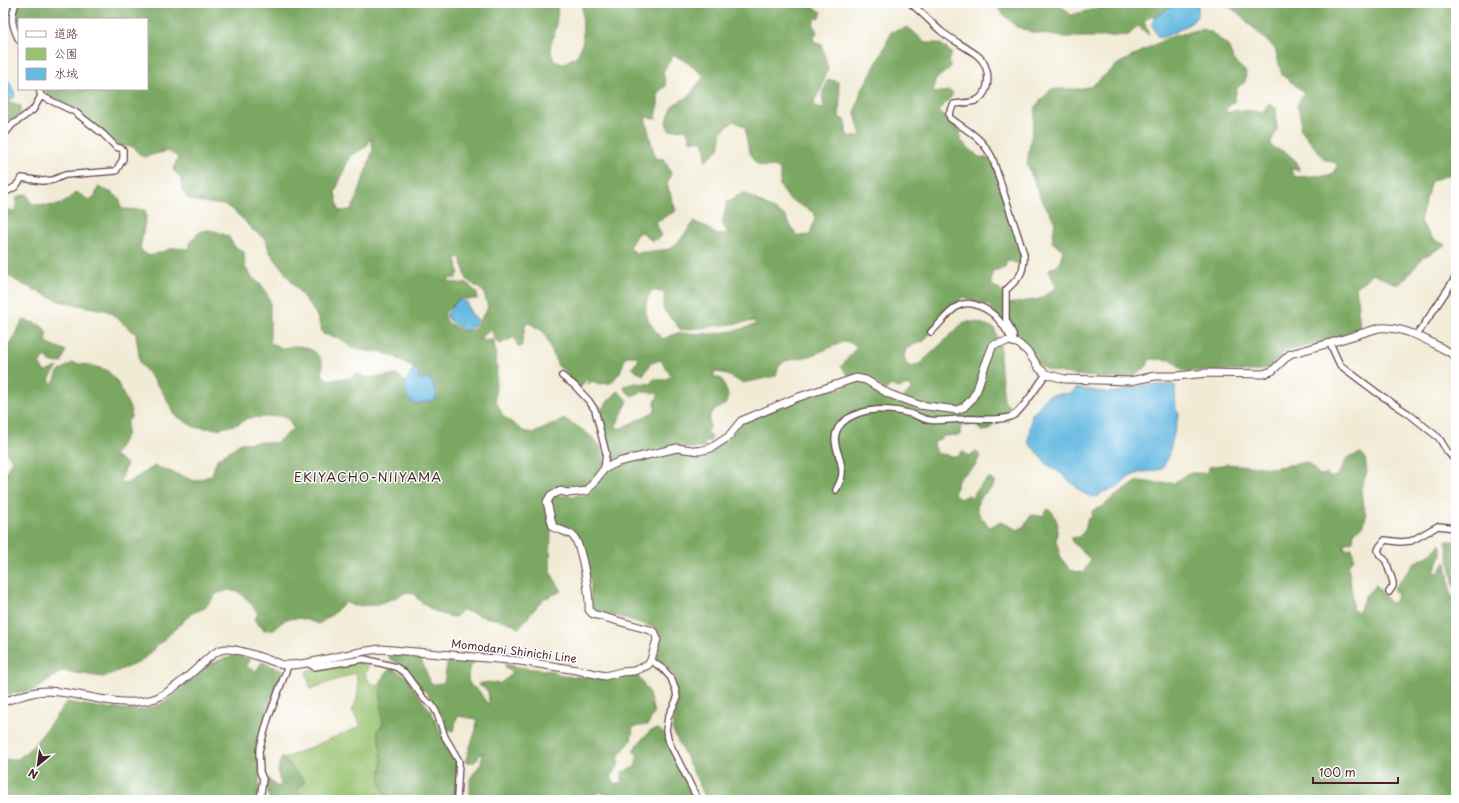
<svg xmlns="http://www.w3.org/2000/svg" width="1459" height="803" font-family="'Playpen Sans','Klee One',sans-serif">
	<style>
		.green { fill: #98c26f; stroke: #71704d }
		.forest { fill: #7aa862; stroke: #626446; fill-rule: evenodd }
		.water { fill: #65b9e1; stroke: #586c86 }
		.lines { fill: none; stroke-linecap: round; stroke-linejoin: round }
		.minor-casing { stroke: #633e44; stroke-width: 8 }
		.secondary-casing { stroke: #633e44; stroke-width: 9 }
		.minor { stroke: #fff; stroke-width: 5.5 }
		.secondary { stroke: #fff; stroke-width: 7 }
		.labels { text-anchor: middle; stroke-width: 3; stroke-linejoin: round; paint-order: stroke }
		.street-label { font-size: 11px; fill: #4a1f2b; stroke: #fff }
		.quarter-label { font-size: 13px; letter-spacing: 1px; fill: #4a1f2b; stroke: #fff }
	</style>
	<rect width="100%" height="100%" fill="#fff"/>
	<filter id="ink" filterUnits="userSpaceOnUse"><feTurbulence type="fractalNoise" baseFrequency=".025" numOctaves="2"/><feDisplacementMap in="SourceGraphic" scale="8" xChannelSelector="R" yChannelSelector="G"/><feConvolveMatrix kernelMatrix="1 2 1 2 8 2 1 2 1" color-interpolation-filters="sRGB"/></filter>
	<filter id="wash" filterUnits="userSpaceOnUse"><feTurbulence type="fractalNoise" baseFrequency=".012" numOctaves="4" result="noise"/><feDisplacementMap in="SourceGraphic" scale="16" xChannelSelector="R" yChannelSelector="G"/><feGaussianBlur stdDeviation="0.9" result="paint"/><feColorMatrix in="noise" values="0 0 0 0 0 0 0 0 0 0 0 0 0 0 0 0 0 1.4 0 .05"/><feComposite in="paint" operator="in"/></filter>
	<g filter="url(#wash)">
		<rect width="100%" height="100%" fill="#f1ebd5"/>
		<!-- green -->
		<path class="green" d="M 359,663 L 369,664 L 365,674 L 369,682 L 379,686 L 382,679 L 381,705 L 383,725 L 377,730 L 379,737 L 382,762 L 380,782 L 388,800 L 342,800 L 341,798 L 329,798 L 328,800 L 306,800 L 298,790 L 305,781 L 283,759 L 361,726 L 352,711 C 358,699 361,686 355,673 L 311,689 L 306,673 L 308,670 Z"/>
		<!-- forest -->
		<path class="forest" d="M 20,3 L 558,3 L 556,28 L 550,47 L 554,61 L 563,64 L 578,55 L 583,41 L 582,3 L 812,3 L 810,6 L 822,12 L 820,18 L 815,19 L 813,25 L 817,32 L 813,39 L 816,43 L 822,45 L 828,69 L 821,89 L 814,101 L 816,108 L 824,108 L 822,95 L 828,79 L 838,82 L 840,95 L 839,117 L 846,121 L 846,133 L 852,137 L 861,136 L 855,113 L 861,91 L 882,53 L 891,32 L 908,27 L 926,43 L 939,43 L 952,53 L 949,60 L 951,67 L 935,80 L 933,93 L 949,91 L 953,93 C 950,101 943,105 938,111 L 961,131 L 960,140 L 979,157 L 987,158 L 993,163 L 1022,256 L 1021,265 L 1011,261 L 1006,262 L 1005,268 L 992,271 L 991,284 L 1005,294 L 1005,320 L 1011,333 L 988,305 L 974,302 L 963,297 L 940,320 L 924,341 L 917,343 L 906,349 L 904,356 L 906,364 L 912,367 L 921,363 L 964,322 L 977,322 L 994,328 L 1000,345 L 1000,361 L 1004,401 L 1012,409 L 1008,421 L 994,422 L 990,430 L 981,431 L 975,423 L 961,426 L 960,435 L 944,436 L 934,443 L 936,453 L 958,457 L 962,451 L 970,457 L 976,451 L 980,456 L 975,466 L 959,478 L 954,493 L 960,499 L 969,495 L 971,498 L 979,487 L 989,478 L 995,482 C 992,491 989,489 983,495 C 970,507 981,518 990,527 L 1001,522 L 1018,530 L 1025,525 L 1031,515 L 1042,516 L 1048,509 L 1053,513 L 1058,524 L 1056,541 L 1061,558 L 1070,570 L 1083,573 L 1091,560 L 1072,542 L 1071,538 L 1079,537 L 1085,530 L 1088,518 L 1091,519 L 1093,510 L 1102,507 L 1110,500 L 1138,481 L 1156,483 L 1174,483 L 1188,473 L 1206,473 L 1209,467 L 1227,464 L 1272,468 L 1307,462 L 1320,475 L 1327,474 L 1331,478 L 1338,475 L 1347,458 L 1361,453 L 1365,457 L 1367,472 L 1362,484 L 1361,493 L 1366,516 L 1363,526 L 1354,532 L 1353,541 L 1344,544 L 1345,549 L 1352,548 L 1354,558 L 1348,565 L 1352,593 L 1352,610 L 1359,612 L 1365,596 L 1376,585 L 1390,603 L 1395,602 L 1397,594 L 1393,589 L 1415,563 L 1431,554 L 1441,543 L 1441,555 L 1434,572 L 1439,573 L 1446,561 L 1451,597 L 1456,596 L 1456,800 L 707,800 L 672,729 C 677,714 679,685 671,671 L 654,664 L 657,659 L 661,637 L 653,627 L 627,619 L 590,610 L 591,584 L 579,543 L 573,533 L 554,525 L 549,503 L 554,496 L 589,495 L 607,471 L 616,465 L 660,452 L 675,451 L 695,454 L 709,452 L 730,437 L 741,422 L 779,406 L 782,408 L 793,400 L 833,389 C 843,390 845,385 853,381 L 865,383 L 899,403 L 907,402 L 904,396 L 912,390 L 909,385 L 897,388 L 891,385 L 886,390 L 867,377 L 849,376 L 841,367 L 857,346 L 846,341 L 810,356 L 785,361 L 779,366 L 776,376 L 743,383 L 723,373 L 714,372 L 714,377 L 722,379 L 728,395 L 726,404 C 713,411 707,412 710,427 L 706,432 L 712,437 L 710,441 L 704,443 L 705,448 L 661,448 L 618,461 L 607,467 C 609,460 610,453 607,446 C 603,432 592,426 601,410 C 605,404 612,397 618,391 L 628,401 L 615,428 L 622,428 L 655,411 L 655,402 L 659,393 L 641,392 L 632,396 L 625,390 L 624,386 L 635,383 L 650,384 L 654,379 L 664,380 L 671,376 L 661,360 L 651,363 L 643,375 L 632,368 L 638,361 L 638,356 L 626,356 L 620,372 L 611,383 L 598,384 L 593,381 L 588,384 L 587,378 L 581,387 L 570,385 L 567,373 L 558,366 L 544,332 L 531,324 L 526,323 L 521,347 L 518,347 L 515,337 L 500,344 L 496,340 L 491,330 L 478,339 L 494,340 L 497,369 L 495,399 L 503,416 L 523,431 L 534,433 L 565,419 C 578,427 606,442 604,460 C 604,468 591,482 586,489 L 555,490 L 543,497 L 551,530 L 550,572 L 562,591 L 543,599 L 519,628 L 506,621 L 484,617 L 463,610 L 455,617 C 439,616 423,606 413,593 L 406,592 L 395,598 L 374,605 L 353,606 L 345,602 L 334,613 L 319,624 L 300,618 L 286,619 L 274,629 L 264,630 L 254,620 L 258,614 L 250,602 L 239,592 L 228,590 L 216,594 L 205,608 L 192,613 L 140,662 L 103,677 L 62,671 L 35,690 L 3,695 L 3,478 L 12,460 L 6,452 L 3,451 L 3,344 L 11,344 L 17,330 L 23,320 C 35,323 50,325 46,341 C 51,346 59,347 66,351 L 61,363 L 50,362 L 46,356 L 39,364 L 45,372 L 58,367 L 50,378 L 50,383 L 53,383 L 58,372 L 72,363 L 89,365 L 107,370 L 116,380 L 131,410 L 131,417 L 127,423 L 127,434 L 114,456 L 127,464 L 120,482 L 125,484 L 155,466 L 195,481 L 212,475 L 217,459 L 241,443 L 262,442 L 276,443 L 293,429 L 290,421 L 283,416 L 248,418 L 238,424 L 217,429 L 194,427 L 175,415 L 162,391 L 140,363 L 136,334 L 108,311 L 59,301 L 22,284 L 7,275 L 3,262 L 3,225 L 6,218 L 4,208 L 15,212 L 17,197 L 27,194 L 32,204 C 54,206 59,209 76,192 L 89,200 L 95,196 L 98,187 L 112,193 L 120,199 L 121,209 L 145,210 L 146,217 L 140,248 L 144,253 L 150,256 L 173,248 L 190,249 L 190,242 C 203,225 212,229 229,237 L 234,246 L 244,252 L 245,267 L 251,276 L 264,288 L 270,301 L 270,343 C 274,344 279,347 282,348 C 286,348 291,346 295,346 C 311,346 326,356 322,374 L 328,380 L 350,378 L 357,373 L 366,378 L 398,375 L 405,382 L 407,398 L 415,404 L 435,400 L 437,394 L 431,379 L 418,379 L 418,371 L 395,357 L 381,352 L 356,350 L 339,338 L 323,334 L 316,314 L 269,251 L 266,239 L 250,228 L 245,221 L 233,210 L 224,205 L 199,202 L 188,199 L 182,190 L 181,178 L 173,170 L 178,157 L 168,151 L 143,157 L 139,154 L 134,147 L 119,146 L 77,110 L 47,94 L 44,90 L 147,89 L 147,19 L 19,19 L 19,22 C 17,15 17,9 20,3 ZM 674,55 L 688,63 L 704,76 L 688,97 L 673,105 L 666,123 L 669,130 L 686,129 L 690,140 L 703,141 L 706,151 L 705,161 L 719,149 L 722,131 L 734,121 L 745,127 C 746,138 749,163 762,166 C 771,168 769,164 780,170 L 780,186 L 789,199 L 813,212 L 815,218 L 810,235 L 797,236 L 785,216 L 744,193 L 727,202 L 722,224 L 728,234 L 717,235 L 705,226 L 694,222 L 684,235 L 670,249 L 636,253 L 629,247 L 637,234 L 642,232 L 652,241 L 662,236 L 655,222 L 676,211 L 667,184 L 671,173 L 664,159 L 655,158 L 645,117 L 656,119 L 658,104 L 658,92 L 666,86 L 663,71 ZM 371,138 L 373,150 L 355,203 L 350,210 L 339,211 L 335,192 L 350,156 L 366,147 ZM 460,257 L 467,280 L 484,292 L 488,308 L 474,329 L 464,332 L 447,322 L 444,314 L 459,299 L 477,299 L 477,293 L 468,284 L 449,282 L 448,279 L 456,278 L 459,273 L 456,258 ZM 652,290 L 665,293 L 663,309 L 681,330 L 756,321 L 754,325 L 738,330 L 715,334 L 678,333 L 663,339 C 648,323 639,311 652,290 Z
			M 993,3 L 1058,3 L 1071,15 L 1110,5 L 1113,3 L 1177,3 L 1154,18 L 1152,15 L 1144,21 L 1149,35 L 1138,26 L 1129,35 L 1100,37 L 1061,37 L 1031,32 L 1015,26 Z
			M 1223,3 L 1456,3 L 1456,175 L 1451,174 L 1431,181 L 1420,221 L 1433,239 L 1446,245 L 1422,258 L 1407,277 L 1398,285 L 1373,274 L 1356,287 L 1360,327 L 1326,342 L 1286,351 L 1272,366 L 1257,371 L 1183,371 L 1172,360 L 1150,359 L 1146,367 L 1128,379 L 1118,379 C 1100,377 1055,375 1042,367 C 1035,363 1032,353 1027,348 C 1012,332 1009,326 1007,304 L 1040,299 L 1056,287 L 1049,269 L 1059,264 L 1063,250 L 1052,242 L 1055,221 L 1041,199 L 1027,164 L 1036,106 L 1051,89 L 1079,89 L 1092,86 L 1118,64 L 1167,38 L 1201,29 L 1210,31 L 1229,47 L 1233,60 L 1246,72 L 1245,82 L 1237,88 L 1234,103 L 1227,107 L 1226,113 L 1237,110 L 1263,112 L 1268,104 L 1276,108 L 1277,130 L 1270,144 L 1274,148 L 1286,152 L 1297,162 L 1299,170 L 1290,169 L 1295,177 L 1332,175 L 1338,164 L 1324,159 L 1300,128 L 1301,117 L 1297,106 L 1304,92 L 1282,75 L 1275,49 L 1238,13 Z
			M 4,99 L 21,106 L 20,114 L 3,129 L 3,101 Z
			M 1446,541 L 1456,541 L 1456,587 L 1454,587 Z
			M 392,653 L 420,657 L 431,684 L 444,683 L 448,658 L 476,661 L 469,668 L 468,680 L 471,686 L 479,691 L 488,705 L 489,702 L 488,691 L 478,684 L 488,682 L 499,684 L 509,677 L 512,670 L 506,668 L 505,664 L 524,668 L 553,671 L 562,676 L 605,678 L 622,673 L 636,674 L 648,690 L 654,713 L 648,725 L 633,727 L 631,741 L 619,755 L 618,766 L 611,776 L 615,784 L 622,782 L 622,772 L 635,767 L 638,755 L 633,751 C 637,743 644,738 650,731 L 659,729 L 664,734 L 694,800 L 615,800 L 615,797 L 599,792 L 587,800 L 477,800 L 470,794 L 470,779 L 481,763 L 482,752 L 475,762 L 465,762 L 476,730 L 477,719 L 457,716 L 454,731 L 447,729 L 440,713 L 428,694 L 419,686 L 407,669 L 389,658 Z
			M 237,655 L 249,659 L 247,667 L 256,671 L 262,662 L 283,671 L 265,717 L 262,735 L 258,800 L 3,800 L 3,760 L 18,759 L 34,745 L 67,702 L 103,708 L 142,710 L 159,705 L 173,696 L 207,666 L 220,660 Z
			M 391,668 L 407,677 L 418,695 L 431,711 L 444,739 L 457,758 L 456,800 L 388,800 L 380,782 L 382,762 L 379,737 L 377,730 L 383,725 C 381,709 376,678 391,668 Z
			M 282,757 L 305,782 L 298,790 L 306,800 L 269,800 L 267,784 L 268,779 L 278,787 L 281,784 C 277,774 277,768 282,757 Z"/>
		<!-- water -->
		<path class="water" d="M 1177,3 L 1199,3 C 1198,7 1198,13 1197,16 C 1193,25 1169,35 1160,38 L 1158,37 L 1152,25 L 1154,18 Z
			M 3,71 L 14,91 L 15,97 L 9,100 L 4,99 L 3,101 Z
			M 458,300 L 467,302 C 468,310 472,315 478,320 L 474,326 L 465,331 L 450,321 L 446,315 Z
			M 414,368 L 418,371 L 419,379 L 431,379 L 437,394 L 435,400 L 415,404 L 407,398 L 405,382 Z
			M 1144,385 L 1175,385 L 1176,410 L 1179,413 L 1168,458 L 1162,469 L 1139,473 L 1129,477 L 1119,487 L 1101,493 L 1099,496 L 1093,497 L 1083,493 L 1063,475 L 1047,464 L 1028,442 L 1032,414 L 1038,409 L 1047,396 L 1051,395 L 1072,393 L 1076,388 L 1112,393 Z"/>
	</g>
	<g filter="url(#ink)">
		<g class="lines">
			<!-- minor casing -->
			<g class="minor-casing">
				<path id="minor" d="M 16,3 C 10,18 12,26 19,40
					M 910,3 C 922,12 931,23 942,32 C 953,41 967,47 978,56 C 991,66 992,94 975,101 C 969,103 961,103 954,104 L 949,114 L 950,118 C 969,132 980,136 992,157 L 1024,254 C 1024,274 1020,277 1006,290 L 1006,320 L 1013,334 L 1014,343
					M 3,136 L 12,125 L 33,110 L 41,96 L 39,89
					M 3,197 L 6,192 L 15,187 L 22,178 L 42,181 L 53,180 L 65,175 L 116,171 L 123,159 L 123,150 L 120,148 L 116,147 L 103,134 L 75,112 L 41,96
					M 931,332 C 940,324 948,312 958,306 C 965,302 972,303 979,306 C 997,313 1003,325 1013,341
					M 1417,335 L 1456,277
					M 1330,343 L 1340,365 L 1376,392 L 1409,414 L 1439,438 L 1447,451 L 1456,461
					M 562,376 L 574,385 L 589,401 L 595,410 L 606,453 L 604,469
					M 836,490 C 839,484 842,479 842,473 C 843,455 826,440 842,423 C 860,406 891,408 912,414 C 918,416 923,419 929,420 C 941,422 952,419 963,419 C 975,418 1004,422 1014,415 C 1025,407 1038,385 1046,374
					M 1389,592 L 1393,586 L 1393,582 L 1386,561 L 1380,555 L 1378,550 L 1380,546 L 1385,540 L 1400,542 L 1411,541 L 1438,526 L 1456,528
					M 651,660 L 664,670 L 671,678 L 676,691 L 677,699 L 668,717 L 666,730 L 669,742 L 698,800
					M 308,663 L 314,667 L 364,659 L 396,667 L 405,673 L 424,699 L 432,705 L 437,713 L 445,737 L 459,761 L 457,800
					M 260,800 L 263,779 L 260,772 L 259,751 L 268,719 L 288,666"/>
			</g>
			<!-- secondary casing -->
			<g class="secondary-casing">
				<path id="secondary" d="M 3,702 C 17,697 33,691 47,691 C 82,692 118,709 153,699 C 167,695 184,680 195,670 C 205,662 214,649 227,649 C 242,649 268,660 283,665 C 298,666 312,662 326,659 C 344,655 362,651 381,649 L 520,661 L 577,670 L 605,676 L 621,672 L 634,671 L 648,665 L 651,660 L 657,639 L 655,633 L 650,630 L 593,614 L 589,610 C 590,596 582,545 573,536 C 569,532 559,530 553,527 L 547,502 L 551,495 L 561,491 L 568,493 L 587,491 L 604,469 L 618,462 L 677,448 L 699,451 L 711,448 L 728,437 L 741,421 L 796,398 L 856,378 L 866,380 L 889,394 L 919,405 L 957,410 L 964,407 L 971,400 L 977,390 L 983,371 L 993,345 L 1009,341 L 1019,344 L 1028,352 L 1039,368 L 1046,374 L 1065,379 L 1130,381 L 1155,376 L 1177,376 L 1207,373 L 1263,374 L 1272,371 L 1290,354 L 1330,343 L 1379,328 C 1405,325 1434,344 1456,356"/>
			</g>
			<!-- minor -->
			<use href="#minor" class="minor"/>
			<!-- secondary -->
			<use href="#secondary" class="secondary"/>
		</g>
	</g>
	<g class="labels">
		<!-- street labels -->
		<g class="street-label">
			<text transform="translate(514 651) rotate(7)" y="4">Momodani Shinichi Line</text>
		</g>
		<!-- quarter labels -->
		<g class="quarter-label">
			<text x="368" y="482">EKIYACHO-NIIYAMA</text>
		</g>
	</g>
	<!-- margin -->
	<rect width="1459" height="803" fill="none" stroke="#fff" stroke-width="16"/>
	<!-- legend -->
	<rect x="18" y="18" width="130" height="72" fill="#ffffff" stroke="#b7a5aa"/>
	<rect x="26" y="31" width="20" height="6" fill="#ffffff" stroke="#b7a5aa"/>
	<text x="54" y="38" font-size="12" fill="#4a1f2b">道路</text>
	<rect x="26" y="48" width="20" height="12" fill="#98c26f" stroke="#b7a5aa"/>
	<text x="54" y="58" font-size="12" fill="#4a1f2b">公園</text>
	<rect x="26" y="68" width="20" height="12" fill="#65b9e1" stroke="#b7a5aa"/>
	<text x="54" y="78" font-size="12" fill="#4a1f2b">水域</text>
	<!-- north arrow -->
	<g transform="translate(38 765) rotate(209)" stroke="#ffffff" stroke-width="3" paint-order="stroke">
	<path d="M0-3L7 15L0 10L-7 15Z" fill="#4a1f2b"/>
	<text y="-6" font-size="11" font-weight="bold" text-anchor="middle" fill="#4a1f2b">N</text>
	</g>
	<!-- scale -->
	<path d="M1313 777v6h85v-6" fill="none" stroke="#4a1f2b" stroke-width="2"/>
	<text x="1319" y="777" font-size="12" fill="#4a1f2b" stroke="#ffffff" stroke-width="3" paint-order="stroke">100 m</text>
</svg>
